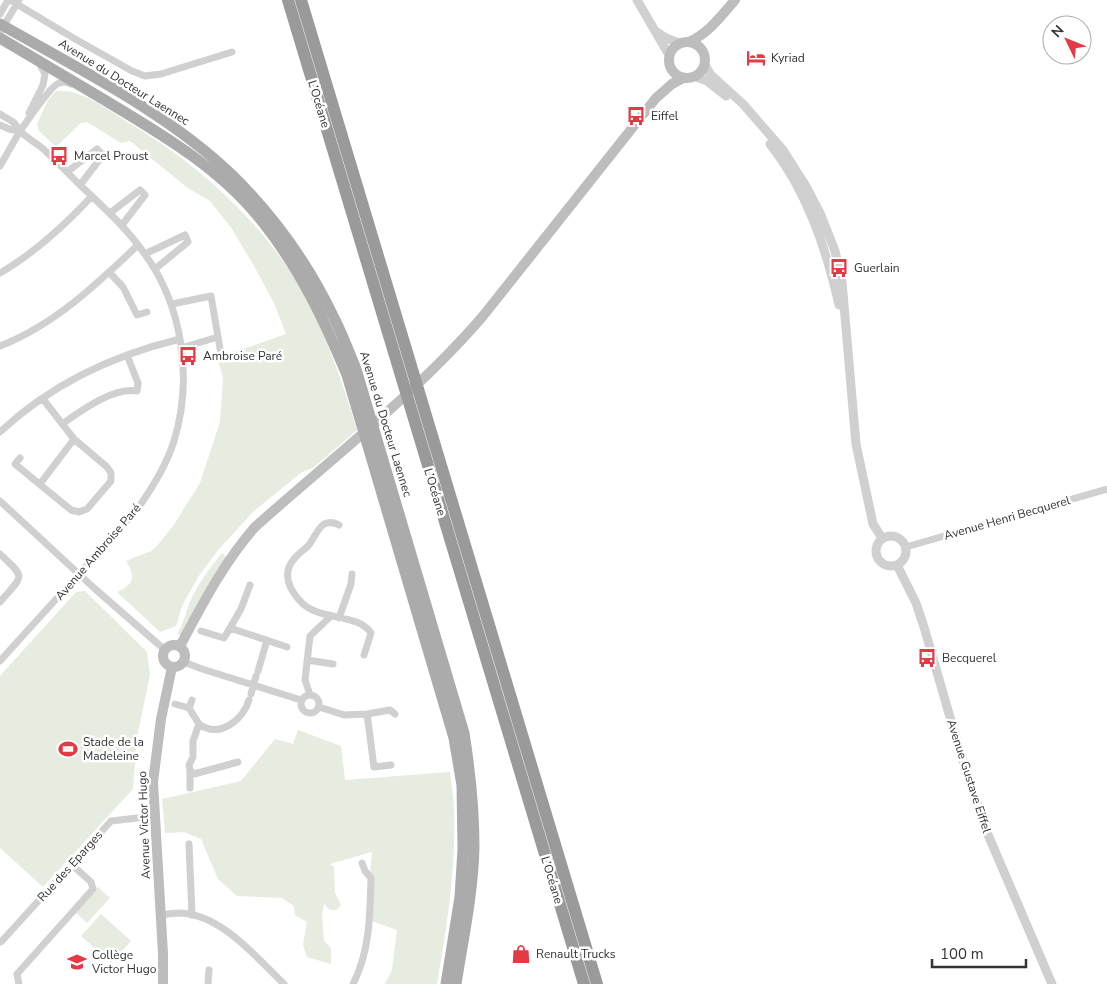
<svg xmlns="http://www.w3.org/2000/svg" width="1107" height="984" font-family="'Nunito Sans',sans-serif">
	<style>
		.green { fill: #e6ecdf }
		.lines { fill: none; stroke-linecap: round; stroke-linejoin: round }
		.minor { stroke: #d0d0d0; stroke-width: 7 }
		.tertiary { stroke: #d0d0d0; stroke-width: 9 }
		.secondary { stroke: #bdbdbd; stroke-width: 10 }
		.primary { stroke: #ababab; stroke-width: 11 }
		.motorway { stroke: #9a9a9a; stroke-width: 12 }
		.labels { text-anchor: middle; stroke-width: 5; stroke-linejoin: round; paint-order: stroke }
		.poi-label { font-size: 12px; fill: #333; stroke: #fff; text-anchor: start }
		.street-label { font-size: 12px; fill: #333; stroke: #fff }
	</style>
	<rect width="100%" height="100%" fill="#fff"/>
	<!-- green -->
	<path class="green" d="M 56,91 C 62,91 69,91 75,93 C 96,99 115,115 134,126 C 200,166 262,222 301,289 C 326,334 342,381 357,430 L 313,468 L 302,472 L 254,511 L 219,549 L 198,577 L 182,606 L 176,626 L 160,632 L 117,592 C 134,585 136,576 126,561 L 151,551 L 157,546 L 173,526 L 200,483 L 220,422 L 223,377 L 217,358 L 286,334 L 274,303 L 254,266 L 232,229 L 210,201 L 189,189 L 130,141 L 121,143 L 87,122 L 81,123 L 56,147 L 39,131 L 37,124 L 48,100 Z
		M 222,553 L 226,557 L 181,635 L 177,634 C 183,625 185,615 189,604 C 197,585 209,569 222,553 Z
		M 85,591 L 147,652 L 150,675 L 137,737 L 133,789 L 43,887 L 0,848 L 0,676 L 76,592 Z
		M 298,730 L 341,746 L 345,780 L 450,772 C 451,785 454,798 454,811 C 456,869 447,926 437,984 L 385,984 L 392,970 L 397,930 L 366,919 L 372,852 L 330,864 L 334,867 L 335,893 L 341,905 L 336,910 L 330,910 L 324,904 L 322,915 L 324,941 L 331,948 L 331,964 L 307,957 L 303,945 L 307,922 L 295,915 L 294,906 L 282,898 L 237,896 L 218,879 L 201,839 L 184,832 L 165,833 L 162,799 L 241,781 L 275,739 L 293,744 Z
		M 98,887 L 110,898 L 87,923 L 75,912 Z
		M 101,914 L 131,941 L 111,963 L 81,936 Z"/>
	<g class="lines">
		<!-- minor -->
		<path class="minor" d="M 10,0 L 75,39 L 132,71 L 145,76 L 161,74 L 232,52
			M 0,14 L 8,0
			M 0,32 L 19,0
			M 29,113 L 43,85 L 45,74 L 39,63
			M 0,114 C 4,117 9,119 13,122 C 16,124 17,128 20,131 C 26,137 34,142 41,147 C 54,159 67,172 79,184 C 102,206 126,227 144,253 C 183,306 193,379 174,441 C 166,467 151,490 136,511 L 0,661
			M 0,125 L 9,129 L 20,131
			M 20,131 C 27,122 50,86 59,83 C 63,82 67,82 71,84
			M 0,166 L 21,129
			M 67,172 L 97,149 L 103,155 L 80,185
			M 110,213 L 140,190 L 145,195 L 122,225
			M 145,254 L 185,235 L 188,242 L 155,269
			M 109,272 L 123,287 L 137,315 L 147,312
			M 0,273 C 35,253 64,226 92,196
			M 172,304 L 211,296 L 218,337 L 181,348
			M 218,337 L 221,354
			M 0,346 C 54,325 97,284 138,245
			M 62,424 C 81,411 113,387 137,391 L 138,383 L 127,355
			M 0,432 C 50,385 114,355 180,339
			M 20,458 L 15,464 L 71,510 L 79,512 L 87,509 L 111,481 L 111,473 L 107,467 L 74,439 L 43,399
			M 40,484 L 74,439
			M 0,501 L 94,588 L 165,650
			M 339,525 C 334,522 329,522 324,524 C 317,529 314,539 308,546 C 304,550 298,554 294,559 C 281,574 290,591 302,603 C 320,621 358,613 371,633 L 364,655
			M 906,547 L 1107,489
			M 0,554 C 27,579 23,575 0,602
			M 250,585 L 241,609 L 230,628 L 287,647
			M 339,618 L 351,584 L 352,574
			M 201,631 L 224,638 L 230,628
			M 307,660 L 333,664
			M 184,662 L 202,669 L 301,700
			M 258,671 L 267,640
			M 251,694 L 256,676
			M301 704a9 9 0 1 1 18 0a9 9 0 1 1-18 0Z
			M 310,695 L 305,680 L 310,636 L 331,616
			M 192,700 L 189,708 L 199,724
			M 175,704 L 189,708
			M 319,707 L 344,715 L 367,714 L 390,710 L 395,714
			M 367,714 L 374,767 L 391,765
			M 238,762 L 194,774 L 190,770 L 189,765 L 193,757 L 193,741 L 199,724 C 219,739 243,720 249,700
			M 190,788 L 190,770
			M 189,844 L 192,915
			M 160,915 C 167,914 173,913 180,913 C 221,914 257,958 284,984
			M 0,942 L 1,942 L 111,821 L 155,816
			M 19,984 L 17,974 L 93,889 L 91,882 L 71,864
			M 208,984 L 209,970
			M 353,984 C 370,951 370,914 371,878 L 365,871 L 362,863"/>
		<!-- tertiary -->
		<path class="tertiary" d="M 637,0 L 669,55
			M 657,32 L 666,38 L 679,43
			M 704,64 L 711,75 L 743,104 L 783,150 L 807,188 L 820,213 L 835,251 L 842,282 L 856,444 L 873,524 L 882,538
			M 694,76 L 707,81 L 726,96
			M 770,144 C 807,191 826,248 839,305
			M876 551a15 15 0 1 1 30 0a15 15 0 1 1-30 0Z
			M 897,565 L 916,603 L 924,627 L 960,752 L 986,830 L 1052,984"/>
		<!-- secondary -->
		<path class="secondary" d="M669 60a18 18 0 1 1 36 0a18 18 0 1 1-36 0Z
			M 689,42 C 709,33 721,16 735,0
			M163 656a11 11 0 1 1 22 0a11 11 0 1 1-22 0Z
			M 180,646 C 202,605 224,562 255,527 C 332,458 416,394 483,316 L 656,98 L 672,84 L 683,78
			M 163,984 L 163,954 L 153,782 L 161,719 L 172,667"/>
		<!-- primary -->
		<path class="primary" d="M 0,24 C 77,68 168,113 232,175 C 274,216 310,267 335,320 C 343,336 349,352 356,369 L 464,733 C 470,771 474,808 474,847 C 473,893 463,939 456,984
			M 0,38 C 36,59 72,81 108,102 C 165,136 224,171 265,225 C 301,271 325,322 347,375 L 454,738 L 462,785 L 463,849 L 460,897 L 446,984"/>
		<!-- motorway -->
		<path class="motorway" d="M 288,0 L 584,984
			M 301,0 L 597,984"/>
	</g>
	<!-- icons -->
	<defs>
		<g id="hotel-bare" transform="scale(1.5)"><path d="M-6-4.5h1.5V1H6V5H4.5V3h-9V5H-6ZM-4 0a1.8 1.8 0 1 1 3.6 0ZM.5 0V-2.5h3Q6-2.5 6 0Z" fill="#e63946" stroke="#fff" stroke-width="2.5" paint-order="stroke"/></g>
		<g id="bus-bare" transform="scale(1.5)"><path d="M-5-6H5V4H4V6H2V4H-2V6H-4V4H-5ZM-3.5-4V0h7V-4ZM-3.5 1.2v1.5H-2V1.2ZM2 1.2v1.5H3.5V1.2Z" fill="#e63946" stroke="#fff" stroke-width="2.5" paint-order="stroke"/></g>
		<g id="stadium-bare" transform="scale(1.5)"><path d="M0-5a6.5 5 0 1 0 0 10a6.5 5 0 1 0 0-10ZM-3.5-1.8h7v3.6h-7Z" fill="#e63946" stroke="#fff" stroke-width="2.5" paint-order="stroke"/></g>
		<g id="shop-bare" transform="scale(1.5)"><path d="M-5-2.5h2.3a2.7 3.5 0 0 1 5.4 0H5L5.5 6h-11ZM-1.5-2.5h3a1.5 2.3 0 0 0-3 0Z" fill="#e63946" stroke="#fff" stroke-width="2.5" paint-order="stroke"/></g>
		<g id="school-bare" transform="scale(1.5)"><path d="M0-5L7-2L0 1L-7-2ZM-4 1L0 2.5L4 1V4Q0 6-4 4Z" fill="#e63946" stroke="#fff" stroke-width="2.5" paint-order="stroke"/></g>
	</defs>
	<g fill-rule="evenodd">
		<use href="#hotel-bare" x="756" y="58"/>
		<use href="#bus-bare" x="636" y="116"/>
		<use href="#bus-bare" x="59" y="156"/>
		<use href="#bus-bare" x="839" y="268"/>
		<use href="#bus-bare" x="188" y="356"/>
		<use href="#bus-bare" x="927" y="658"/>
		<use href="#stadium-bare" x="68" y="749"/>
		<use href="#shop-bare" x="521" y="954"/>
		<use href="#school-bare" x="77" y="962"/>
	</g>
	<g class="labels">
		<!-- poi labels -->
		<g class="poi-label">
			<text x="771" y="62">Kyriad</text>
			<text x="651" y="120">Eiffel</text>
			<text x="74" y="160">Marcel Proust</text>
			<text x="854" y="272">Guerlain</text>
			<text x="203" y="360">Ambroise Paré</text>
			<text x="942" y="662">Becquerel</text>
			<text x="83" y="746">Stade de la<tspan x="83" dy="14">Madeleine</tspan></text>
			<text x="536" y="958">Renault Trucks</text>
			<text x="92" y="959">Collège<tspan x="92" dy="14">Victor Hugo</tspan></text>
		</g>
		<!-- street labels -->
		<g class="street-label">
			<text transform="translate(124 82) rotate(32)" y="4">Avenue du Docteur Laennec</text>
			<text transform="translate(319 104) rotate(73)" y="4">L’Océane</text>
			<text transform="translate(386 424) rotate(73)" y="4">Avenue du Docteur Laennec</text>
			<text transform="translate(435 492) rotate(73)" y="4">L’Océane</text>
			<text transform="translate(1007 518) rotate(-16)" y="4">Avenue Henri Becquerel</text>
			<text transform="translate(98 552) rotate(-49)" y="4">Avenue Ambroise Paré</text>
			<text transform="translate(969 776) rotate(72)" y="4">Avenue Gustave Eiffel</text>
			<text transform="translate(144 825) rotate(-92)" y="4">Avenue Victor Hugo</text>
			<text transform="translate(70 866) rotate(-48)" y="4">Rue des Eparges</text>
			<text transform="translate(552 880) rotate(73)" y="4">L’Océane</text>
		</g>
	</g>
	<!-- north arrow -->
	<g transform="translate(1067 40) rotate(313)"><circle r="24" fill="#ffffff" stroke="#adadad"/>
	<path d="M0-4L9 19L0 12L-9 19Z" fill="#e63946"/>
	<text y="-8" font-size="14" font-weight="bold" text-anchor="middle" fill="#333333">N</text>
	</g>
	<!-- scale -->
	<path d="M932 959v8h94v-8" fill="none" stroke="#333333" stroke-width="2.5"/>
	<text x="940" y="959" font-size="15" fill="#333333" stroke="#ffffff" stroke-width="4" paint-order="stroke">100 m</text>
</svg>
